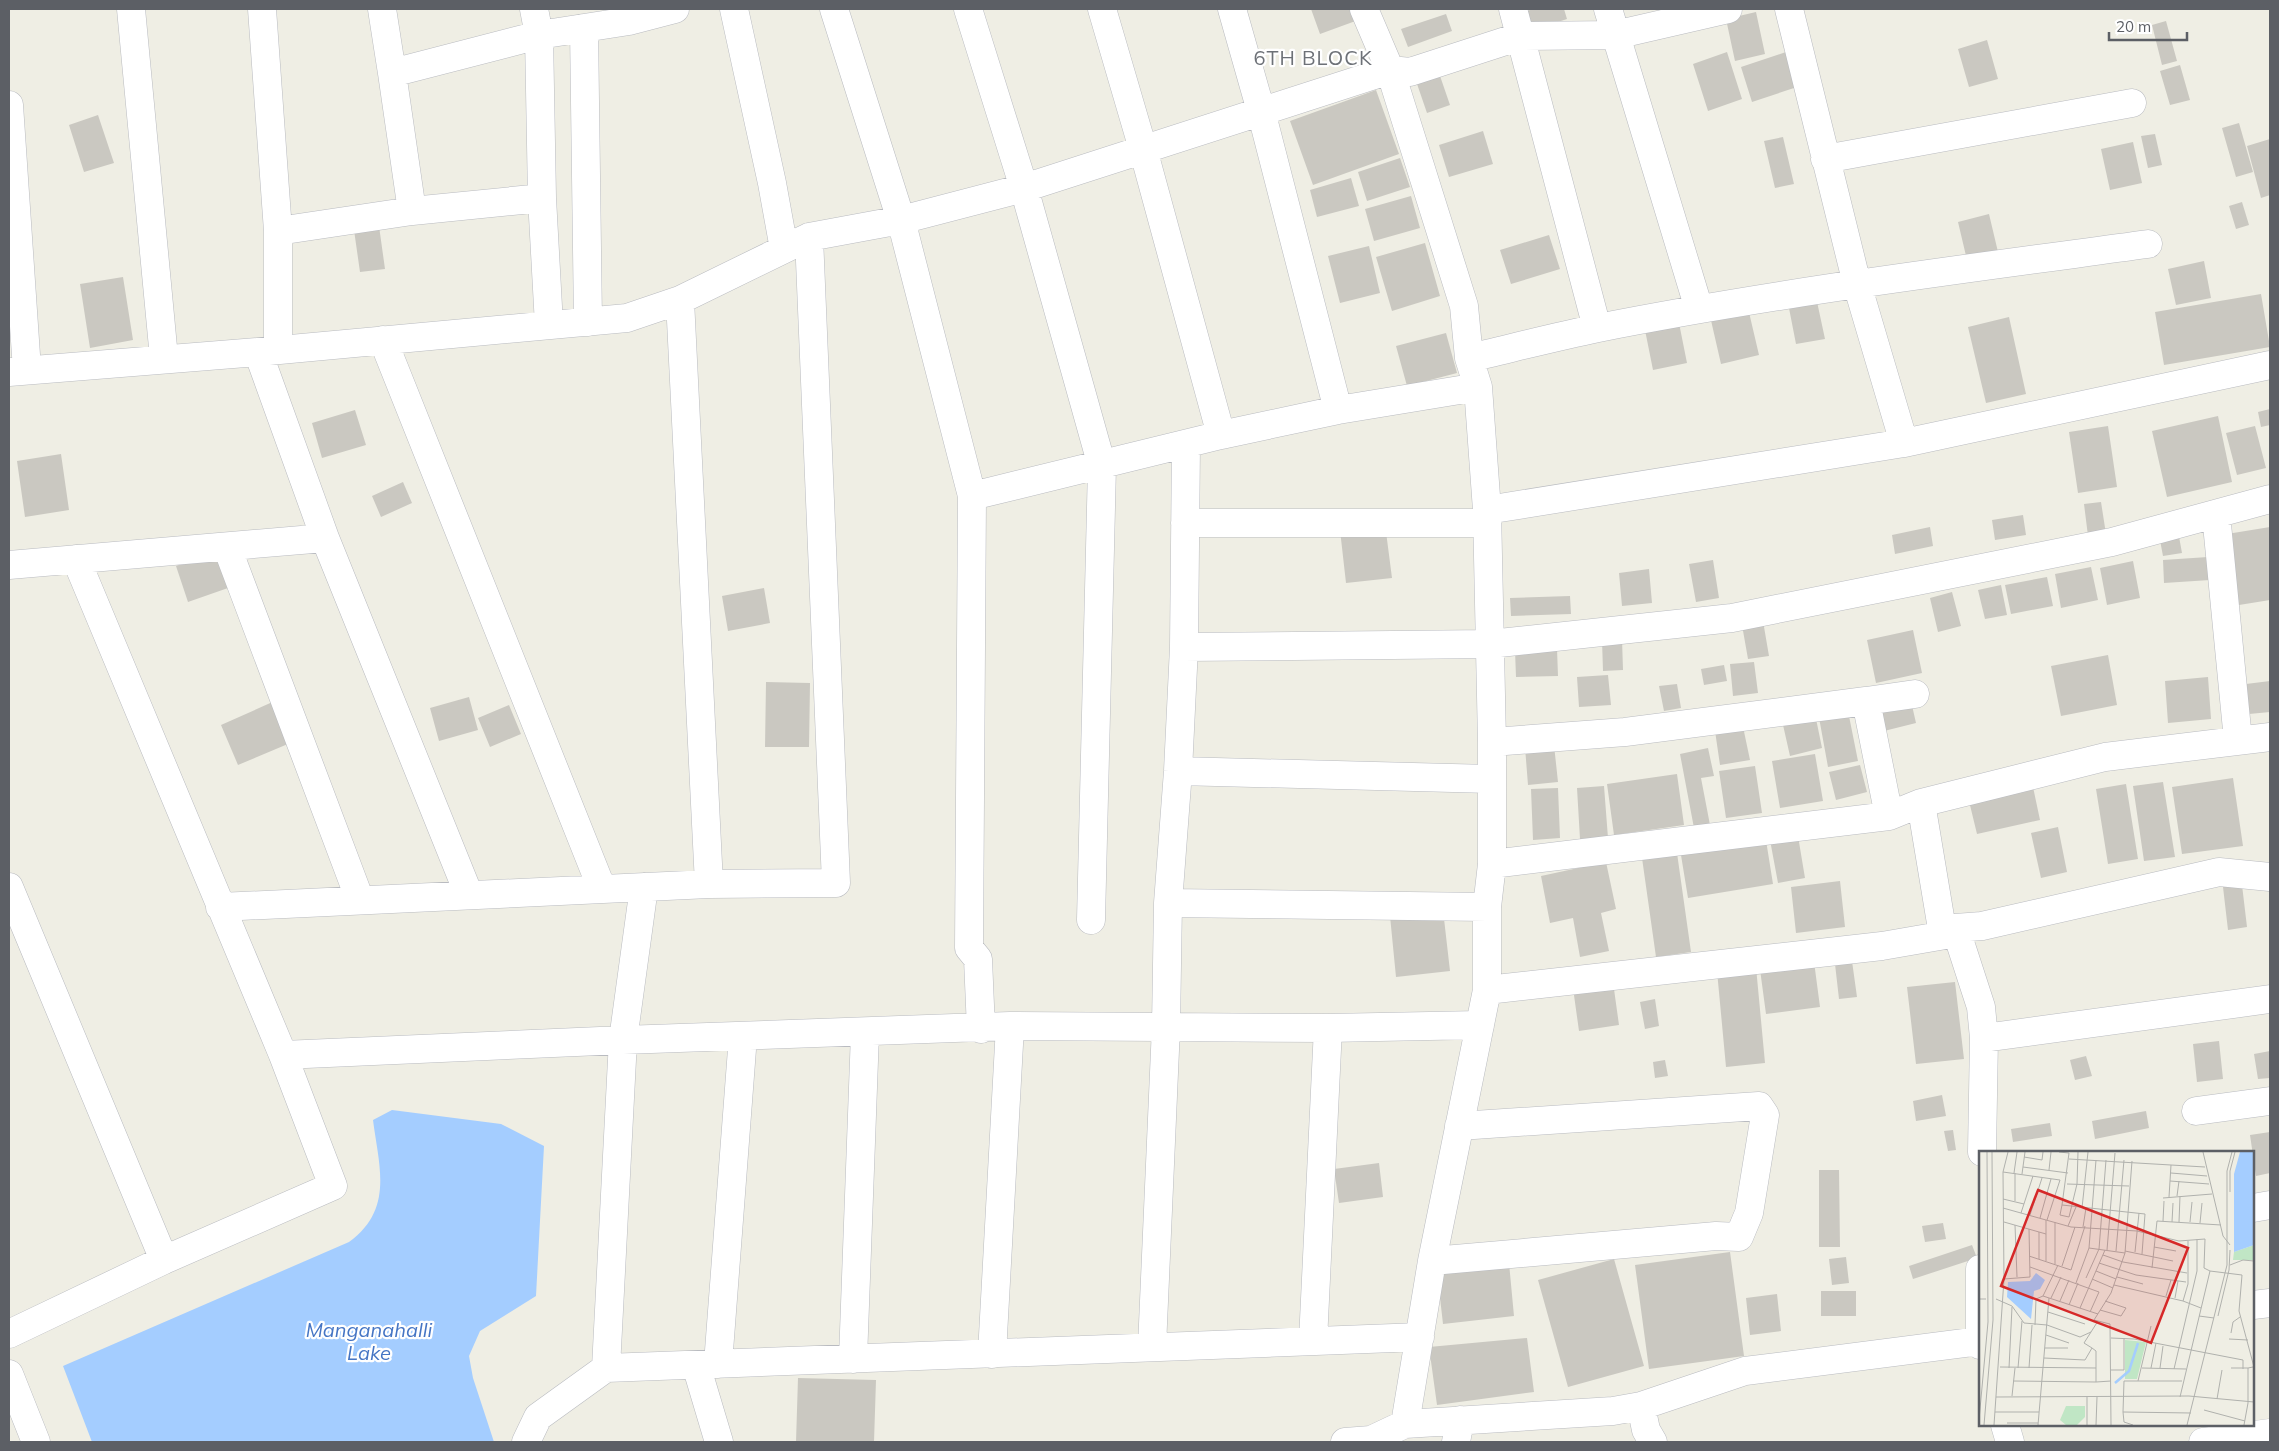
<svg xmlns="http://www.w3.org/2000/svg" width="2279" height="1451" font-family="Mulish,sans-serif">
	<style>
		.water { fill: #a4cdff }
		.building { fill: #cac8c1 }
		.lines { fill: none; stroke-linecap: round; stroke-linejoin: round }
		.minor-casing { stroke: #b9bbc0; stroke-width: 29 }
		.minor { stroke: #fff; stroke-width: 28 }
		.labels { text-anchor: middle; stroke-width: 4.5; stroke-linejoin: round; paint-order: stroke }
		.neighbourhood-label { font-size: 20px; letter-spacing: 1px; fill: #6d7177; stroke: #fff }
		.water-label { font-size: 20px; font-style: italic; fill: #4575c4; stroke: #fff }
		.inset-river { fill: none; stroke: #a4cdff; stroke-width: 2.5 }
		.inset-road { fill: none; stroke: #b0b1ad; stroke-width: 1 }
		.view { fill: #d62828; fill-opacity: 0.15; stroke: #d62828; stroke-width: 2.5 }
		.inset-edge { fill: none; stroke: #5c5f65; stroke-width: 2.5 }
	</style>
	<rect width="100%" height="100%" fill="#efeee4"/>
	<!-- water -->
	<path class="water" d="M 392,1110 L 501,1124 L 544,1146 L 536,1296 L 480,1331 L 469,1356 L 473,1378 L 494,1442 L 92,1442 L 63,1366 L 349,1242 C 394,1209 379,1167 373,1120 Z"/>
	<!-- building -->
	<path class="building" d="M 1311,9 L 1357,9 L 1361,19 L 1320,34 Z
		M 1533,9 L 1564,9 L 1567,19 L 1524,33 L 1518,14 Z
		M 1756,12 L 1765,54 L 1735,61 L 1726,19 Z
		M 1446,14 L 1452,31 L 1408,47 L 1401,29 Z
		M 2166,21 L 2177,61 L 2162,65 L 2152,25 Z
		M 1987,40 L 1998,79 L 1969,87 L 1958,49 Z
		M 1727,52 L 1742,99 L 1708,111 L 1693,64 Z
		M 1786,52 L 1797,87 L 1752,102 L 1741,67 Z
		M 2180,65 L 2190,100 L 2170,105 L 2160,71 Z
		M 1439,73 L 1450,105 L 1427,113 L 1416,81 Z
		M 1376,90 L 1399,154 L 1313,185 L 1290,121 Z
		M 98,115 L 114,163 L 84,172 L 69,125 Z
		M 2239,123 L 2253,172 L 2236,177 L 2222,128 Z
		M 1483,131 L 1493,164 L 1449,177 L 1439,145 Z
		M 2155,134 L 2162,165 L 2148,168 L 2141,136 Z
		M 1783,137 L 1794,184 L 1775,188 L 1764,141 Z
		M 2270,139 L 2270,195 L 2261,198 L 2247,146 Z
		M 2133,142 L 2142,183 L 2110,190 L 2101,149 Z
		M 1400,158 L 1410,187 L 1367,201 L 1358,172 Z
		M 1351,178 L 1359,206 L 1317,217 L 1310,190 Z
		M 1411,196 L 1420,228 L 1374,241 L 1365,209 Z
		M 2242,202 L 2249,225 L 2236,229 L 2229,206 Z
		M 1989,214 L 1998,252 L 1967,260 L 1958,222 Z
		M 379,226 L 385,269 L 360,272 L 354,230 Z
		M 1549,235 L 1560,269 L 1511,284 L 1500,250 Z
		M 1425,243 L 1440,296 L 1392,311 L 1376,257 Z
		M 1369,246 L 1380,293 L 1340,303 L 1328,256 Z
		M 2204,261 L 2211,298 L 2176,305 L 2168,269 Z
		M 123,277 L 133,340 L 90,348 L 80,284 Z
		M 2261,294 L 2270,347 L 2164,365 L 2155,312 Z
		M 1816,297 L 1825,339 L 1796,344 L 1788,303 Z
		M 1748,308 L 1759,355 L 1721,364 L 1710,316 Z
		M 2009,317 L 2026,394 L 1986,403 L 1968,327 Z
		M 1678,318 L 1687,363 L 1653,370 L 1644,325 Z
		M 1446,333 L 1457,373 L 1407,386 L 1396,346 Z
		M 2270,409 L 2270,425 L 2261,427 L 2258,412 Z
		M 355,410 L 366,445 L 322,458 L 312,423 Z
		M 2218,416 L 2232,482 L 2167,497 L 2152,431 Z
		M 2108,426 L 2117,487 L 2078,493 L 2069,432 Z
		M 2255,426 L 2266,468 L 2237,475 L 2226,433 Z
		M 61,454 L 69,510 L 25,517 L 17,461 Z
		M 403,482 L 412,503 L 381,517 L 372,496 Z
		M 2101,502 L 2106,534 L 2088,536 L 2084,504 Z
		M 2023,515 L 2026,535 L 1995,540 L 1992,520 Z
		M 1385,524 L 1392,578 L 1346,583 L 1340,530 Z
		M 1930,527 L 1933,546 L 1895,554 L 1892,535 Z
		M 2270,527 L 2270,600 L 2239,605 L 2227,534 Z
		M 2178,531 L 2182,553 L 2163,556 L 2159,535 Z
		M 216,552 L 228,588 L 188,602 L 176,566 Z
		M 2208,557 L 2210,580 L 2164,583 L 2163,560 Z
		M 1713,560 L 1719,598 L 1696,602 L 1689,564 Z
		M 2133,561 L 2140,598 L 2107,605 L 2100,568 Z
		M 2091,567 L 2098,600 L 2061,608 L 2055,574 Z
		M 1649,569 L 1652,603 L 1622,606 L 1619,573 Z
		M 2047,577 L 2053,606 L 2011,614 L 2005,585 Z
		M 2001,585 L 2007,615 L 1985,619 L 1978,590 Z
		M 764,588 L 770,623 L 728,631 L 722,596 Z
		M 1952,592 L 1961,626 L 1938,632 L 1930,598 Z
		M 1570,596 L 1571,614 L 1511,616 L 1510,598 Z
		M 1763,621 L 1769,656 L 1748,659 L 1742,625 Z
		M 1913,630 L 1922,673 L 1876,683 L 1867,640 Z
		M 1622,639 L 1623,670 L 1603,671 L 1602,640 Z
		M 1557,649 L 1558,676 L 1516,677 L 1515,650 Z
		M 2108,655 L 2117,705 L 2061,716 L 2051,666 Z
		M 1754,662 L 1758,693 L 1733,696 L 1730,664 Z
		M 1724,665 L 1727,681 L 1704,685 L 1701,669 Z
		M 1608,675 L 1611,705 L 1579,707 L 1577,677 Z
		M 2208,677 L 2211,719 L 2168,723 L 2165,681 Z
		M 2270,681 L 2270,712 L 2249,714 L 2246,684 Z
		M 766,682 L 810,683 L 809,747 L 765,747 Z
		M 1677,684 L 1681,708 L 1664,711 L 1659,686 Z
		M 469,697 L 478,730 L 439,741 L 430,708 Z
		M 277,700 L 295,741 L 238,765 L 221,725 Z
		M 1911,701 L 1916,723 L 1880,732 L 1874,710 Z
		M 509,705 L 521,734 L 490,747 L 478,718 Z
		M 1847,706 L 1858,761 L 1828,767 L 1818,712 Z
		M 1814,709 L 1822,748 L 1790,756 L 1781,716 Z
		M 1742,722 L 1750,760 L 1720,765 L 1714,724 Z
		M 1554,745 L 1558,782 L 1528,785 L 1525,747 Z
		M 1708,748 L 1714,776 L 1701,778 L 1710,825 L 1694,828 L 1680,754 Z
		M 1815,754 L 1823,801 L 1780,808 L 1772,761 Z
		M 1860,765 L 1867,792 L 1836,800 L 1829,772 Z
		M 1755,766 L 1762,813 L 1726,818 L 1719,771 Z
		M 1677,774 L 1684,825 L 1614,835 L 1607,784 Z
		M 2233,778 L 2243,846 L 2182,854 L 2172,787 Z
		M 2163,782 L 2175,857 L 2144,861 L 2133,786 Z
		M 2126,784 L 2138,859 L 2108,864 L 2096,789 Z
		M 1604,786 L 1608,838 L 1580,839 L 1577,788 Z
		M 2033,787 L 2040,820 L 1977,834 L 1969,801 Z
		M 1558,788 L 1560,838 L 1533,840 L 1531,789 Z
		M 2058,827 L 2067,872 L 2041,878 L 2031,833 Z
		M 1765,834 L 1773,884 L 1688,898 L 1680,849 Z
		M 1798,836 L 1805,878 L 1778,883 L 1770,840 Z
		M 1677,853 L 1691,952 L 1656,957 L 1642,858 Z
		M 1606,862 L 1616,909 L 1601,913 L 1609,951 L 1580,957 L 1573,918 L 1550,923 L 1541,876 Z
		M 1840,881 L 1845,927 L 1796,933 L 1791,887 Z
		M 2242,885 L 2247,927 L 2228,930 L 2223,887 Z
		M 1443,910 L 1450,971 L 1396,977 L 1390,916 Z
		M 1813,954 L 1820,1007 L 1766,1014 L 1759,962 Z
		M 1852,961 L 1857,997 L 1839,999 L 1835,964 Z
		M 1756,967 L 1765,1063 L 1726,1067 L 1717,971 Z
		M 1613,982 L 1619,1025 L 1579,1031 L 1573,988 Z
		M 1955,982 L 1964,1059 L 1916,1064 L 1907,987 Z
		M 1655,999 L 1659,1026 L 1645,1029 L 1640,1002 Z
		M 2219,1041 L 2223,1079 L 2197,1082 L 2193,1044 Z
		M 2270,1051 L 2270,1078 L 2258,1079 L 2254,1054 Z
		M 2086,1056 L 2092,1076 L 2075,1080 L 2070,1060 Z
		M 1665,1060 L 1668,1076 L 1655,1078 L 1653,1062 Z
		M 1942,1095 L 1946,1116 L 1916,1121 L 1913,1101 Z
		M 2146,1111 L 2149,1128 L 2095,1139 L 2092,1121 Z
		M 2050,1123 L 2052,1136 L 2013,1142 L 2011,1129 Z
		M 1953,1130 L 1956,1150 L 1948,1151 L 1944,1131 Z
		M 2270,1132 L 2270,1173 L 2256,1176 L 2250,1135 Z
		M 1379,1163 L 1383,1197 L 1339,1203 L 1334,1169 Z
		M 1819,1170 L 1839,1170 L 1840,1247 L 1819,1247 Z
		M 1943,1223 L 1946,1239 L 1925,1242 L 1922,1226 Z
		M 1972,1245 L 1977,1258 L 1913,1279 L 1909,1266 Z
		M 1730,1252 L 1744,1356 L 1649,1369 L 1635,1265 Z
		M 1846,1257 L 1849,1283 L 1832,1285 L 1829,1259 Z
		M 1614,1259 L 1644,1366 L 1568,1387 L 1538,1280 Z
		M 1509,1263 L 1514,1316 L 1443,1324 L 1437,1271 Z
		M 1821,1291 L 1856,1291 L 1856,1316 L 1821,1316 Z
		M 1777,1294 L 1781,1331 L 1750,1335 L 1746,1298 Z
		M 1527,1338 L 1534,1392 L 1437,1405 L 1429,1347 Z
		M 798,1378 L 876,1380 L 874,1442 L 796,1442 Z"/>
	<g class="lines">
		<!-- minor casing -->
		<g class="minor-casing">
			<path id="minor" d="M 131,9 L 164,358
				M 262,9 L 278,231 L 278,350
				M 382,9 L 392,73 L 539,35 L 629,21 L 675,9
				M 734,9 L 772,183 L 784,249
				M 834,9 L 901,220 L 972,496
				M 968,9 L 1024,188 L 1102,466 L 1091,920
				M 1102,9 L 1143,149 L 1221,435
				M 1232,9 L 1261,111 L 1338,410
				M 1364,9 L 1390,70 L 1464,306 L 1469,358 L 1478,387 L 1487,510 L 1492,742 L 1492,864 L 1487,907 L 1487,990 L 1432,1261 L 1405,1424 L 1613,1411 L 1641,1406 L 1646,1430 L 1653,1442
				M 1513,9 L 1597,328
				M 1608,9 L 1699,309
				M 1789,9 L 1857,284 L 1904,443
				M 584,28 L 588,322
				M 392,73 L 412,211 L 542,198 L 539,35 L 534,9
				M 9,105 L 27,370
				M 1825,159 L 2132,103
				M 542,198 L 549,325
				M 278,231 L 412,211
				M 680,300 L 709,884
				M 383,340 L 602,889
				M 258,352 L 325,538 L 469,895
				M 1469,358 C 1512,348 1555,337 1598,328 C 1780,292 1964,269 2148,244
				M 9,372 L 258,352 L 627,318 L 680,300 L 809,237 L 901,220 L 1024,188 L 1390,70 L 1410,72 L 1521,36 L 1615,35 L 1728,9
				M 1487,510 L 1904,443 L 2270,365
				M 2216,514 L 2238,740
				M 1185,523 L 1487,523
				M 227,547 L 360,900
				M 9,565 L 325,538
				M 1184,647 L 1490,644 L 1732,618 L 2112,542 L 2270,499
				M 1492,742 L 1625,732 L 1866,701
				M 1178,771 L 1491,779
				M 1921,803 L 1942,929 L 1982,926 L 2219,872 L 2270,877
				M 1889,816 L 1866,701 L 1915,694
				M 1492,864 L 1889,816 L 1921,803 L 2105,757 L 2270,737
				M 9,887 L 164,1260
				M 1168,903 L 1487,907
				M 220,907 L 709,884 L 836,883 L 809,237
				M 1487,990 L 1882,946 L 1957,933 L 1981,1007 L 1984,1038 L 1982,1152
				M 1328,1028 L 1480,1025
				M 981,1029 L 978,959 L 969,948 L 972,496 L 1221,435 L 1338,410 L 1478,387
				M 1984,1038 L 2270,999
				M 283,1055 L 623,1040 L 1010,1026 L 1328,1028 L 1313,1341
				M 2196,1111 L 2270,1101
				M 2253,1208 L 2270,1205
				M 1432,1261 L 1716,1236 L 1739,1237 L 1749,1213 L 1765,1115 L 1759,1106 L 1459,1126
				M 1980,1269 L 1980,1345
				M 2253,1305 L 2270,1303
				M 9,1334 L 164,1260 L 333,1186 L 283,1055 L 76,559
				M 1152,1347 L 1166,1027 L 1168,903 L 1178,771 L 1184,647 L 1186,444
				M 992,1354 L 1010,1026
				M 853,1359 L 865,1033
				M 718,1364 L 743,1036
				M 696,1365 L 719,1442
				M 606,1368 L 623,1040 L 644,887
				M 9,1374 L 36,1442
				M 1641,1406 L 1745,1371 L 1980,1341
				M 2005,1425 L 2010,1442
				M 526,1442 L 538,1417 L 606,1368 L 1420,1337
				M 1345,1442 L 1371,1440 L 1405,1424
				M 1456,1442 L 1460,1420
				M 2203,1442 L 2270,1433"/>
		</g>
		<!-- minor -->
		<use href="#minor" class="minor"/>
	</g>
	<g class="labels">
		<!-- neighbourhood labels -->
		<g class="neighbourhood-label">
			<text x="1313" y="65">6TH BLOCK</text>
		</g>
		<!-- water labels -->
		<g class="water-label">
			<text x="369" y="1337">Manganahalli<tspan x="369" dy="23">Lake</tspan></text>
		</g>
	</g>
	<!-- overview -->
	<g transform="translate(1979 1151)">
		<rect width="275" height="275" fill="#efeee4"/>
		<path d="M 275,94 L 275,109 L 254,109 L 255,101 ZM 146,189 L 167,191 L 158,228 L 146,228 ZM 87,255 L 106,255 L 106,266 L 98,274 L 87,274 L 81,269 Z" fill="#c0e6c5"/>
		<path d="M 261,1 L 275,1 L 275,94 L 255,101 L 255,23 ZM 57,122 L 66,129 L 61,138 L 55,140 L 52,168 L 28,146 L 29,131 L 51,130 Z" fill="#a4cdff"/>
		<path class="inset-river" d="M 136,232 L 150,220 L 159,192"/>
		<path class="inset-road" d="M 29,1 L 24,21 L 25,128 L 51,126 L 50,78M 80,1 L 90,2 L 83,54 L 166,63 L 163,103M 224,1 L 244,85 L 251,94M 45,6 L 63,9 L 64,1M 90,8 L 226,16M 44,16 L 89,22M 70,19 L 72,1M 24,21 L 81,29 L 68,69M 35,22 L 38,1M 192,22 L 228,25M 43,23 L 46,1M 191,30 L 230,33M 88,33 L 150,35M 251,41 L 251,20 L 256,1M 198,45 L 200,30M 190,46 L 192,14M 184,47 L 233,43M 24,48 L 45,53M 36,50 L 36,22M 83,54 L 81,64 L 90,66 L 98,33 L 99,1M 24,57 L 92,76 L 158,80 L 200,90 L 226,88 L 225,117 L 231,120 L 201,246M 103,57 L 109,1M 42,62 L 54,25M 51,64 L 63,27M 61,67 L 72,28M 67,69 L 67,110M 184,70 L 185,50M 25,71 L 67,83M 76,71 L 76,113M 193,71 L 194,52M 200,71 L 201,45M 211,71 L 213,51M 221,72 L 223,52M 36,74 L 38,126M 89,75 L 97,56M 104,76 L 107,57M 175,96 L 197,100M 110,97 L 117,9M 128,99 L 136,2M 137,100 L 145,9M 146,100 L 194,110M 156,101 L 160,62M 124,104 L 144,111M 50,105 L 92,119 L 106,75M 60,108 L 60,81M 144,111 L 208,122M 120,112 L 157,124 L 207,131M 251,114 L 264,109 L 275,110M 83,115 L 96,76M 51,116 L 120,141 L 111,161M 173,117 L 178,70 L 242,74M 0,120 L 0,148 L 7,148M 117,120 L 137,128M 231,120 L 263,124 L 260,160 L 275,216M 138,126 L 164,133M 107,127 L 120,98 L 127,9M 113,128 L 134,137M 97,132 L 110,97 L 146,102M 135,134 L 204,150 L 209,133 L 209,90M 64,145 L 79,114M 187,145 L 192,129M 72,147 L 82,126M 196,147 L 199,130M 17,148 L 33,155 L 45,172 L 68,174 L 101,186 L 112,181M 81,150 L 90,129M 204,150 L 222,157M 90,154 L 99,132M 101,157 L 126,99M 121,159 L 142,165 L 147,157 L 126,150M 69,161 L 106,173M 220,165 L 235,167M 239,165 L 250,119 L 251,99M 56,174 L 57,148 L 64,145 L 119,163M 252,182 L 254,171 L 261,166M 67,184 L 90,192M 132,187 L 155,188 L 264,209 L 264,218M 250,188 L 269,189M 66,197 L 89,197M 113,197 L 117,200 L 117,231 L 132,230M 65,207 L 106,209 L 113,197 L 105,192 L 119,170M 21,216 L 117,217M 30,217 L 33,156M 39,217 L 43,170M 50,217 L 53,174M 163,217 L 207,218M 172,217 L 177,192M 181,217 L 184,195M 252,217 L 269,217M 195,218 L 218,120 L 218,88M 132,219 L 145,219 L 145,187M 34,230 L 117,231M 159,230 L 172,175M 203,230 L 145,230 L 144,261 L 212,262M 33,245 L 36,217M 17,246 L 210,245 L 275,251M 238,248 L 243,219M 225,259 L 266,270M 16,261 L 60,261M 144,261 L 145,271 L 154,274M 0,269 L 9,171 L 8,1M 28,272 L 59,272M 5,274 L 14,169 L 13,1M 15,274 L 25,128M 59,274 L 70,147M 108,274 L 108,246M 117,274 L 118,246M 132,274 L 131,173 L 115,169 L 132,142 L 146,102 L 153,10M 208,274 L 248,114 L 248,20 L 253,1M 265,274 L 269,252 L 269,217 L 274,216"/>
		<path class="view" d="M 59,39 L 209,97 L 172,192 L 22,135 Z"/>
		<rect width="275" height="275" class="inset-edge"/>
	</g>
	<!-- border -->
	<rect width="2279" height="1451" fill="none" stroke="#5c5f65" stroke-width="20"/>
	<!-- scale -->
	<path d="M2109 32v8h78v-8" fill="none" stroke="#5c5f65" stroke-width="2.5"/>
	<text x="2116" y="32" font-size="15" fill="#5c5f65" stroke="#ffffff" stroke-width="4" paint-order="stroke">20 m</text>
</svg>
